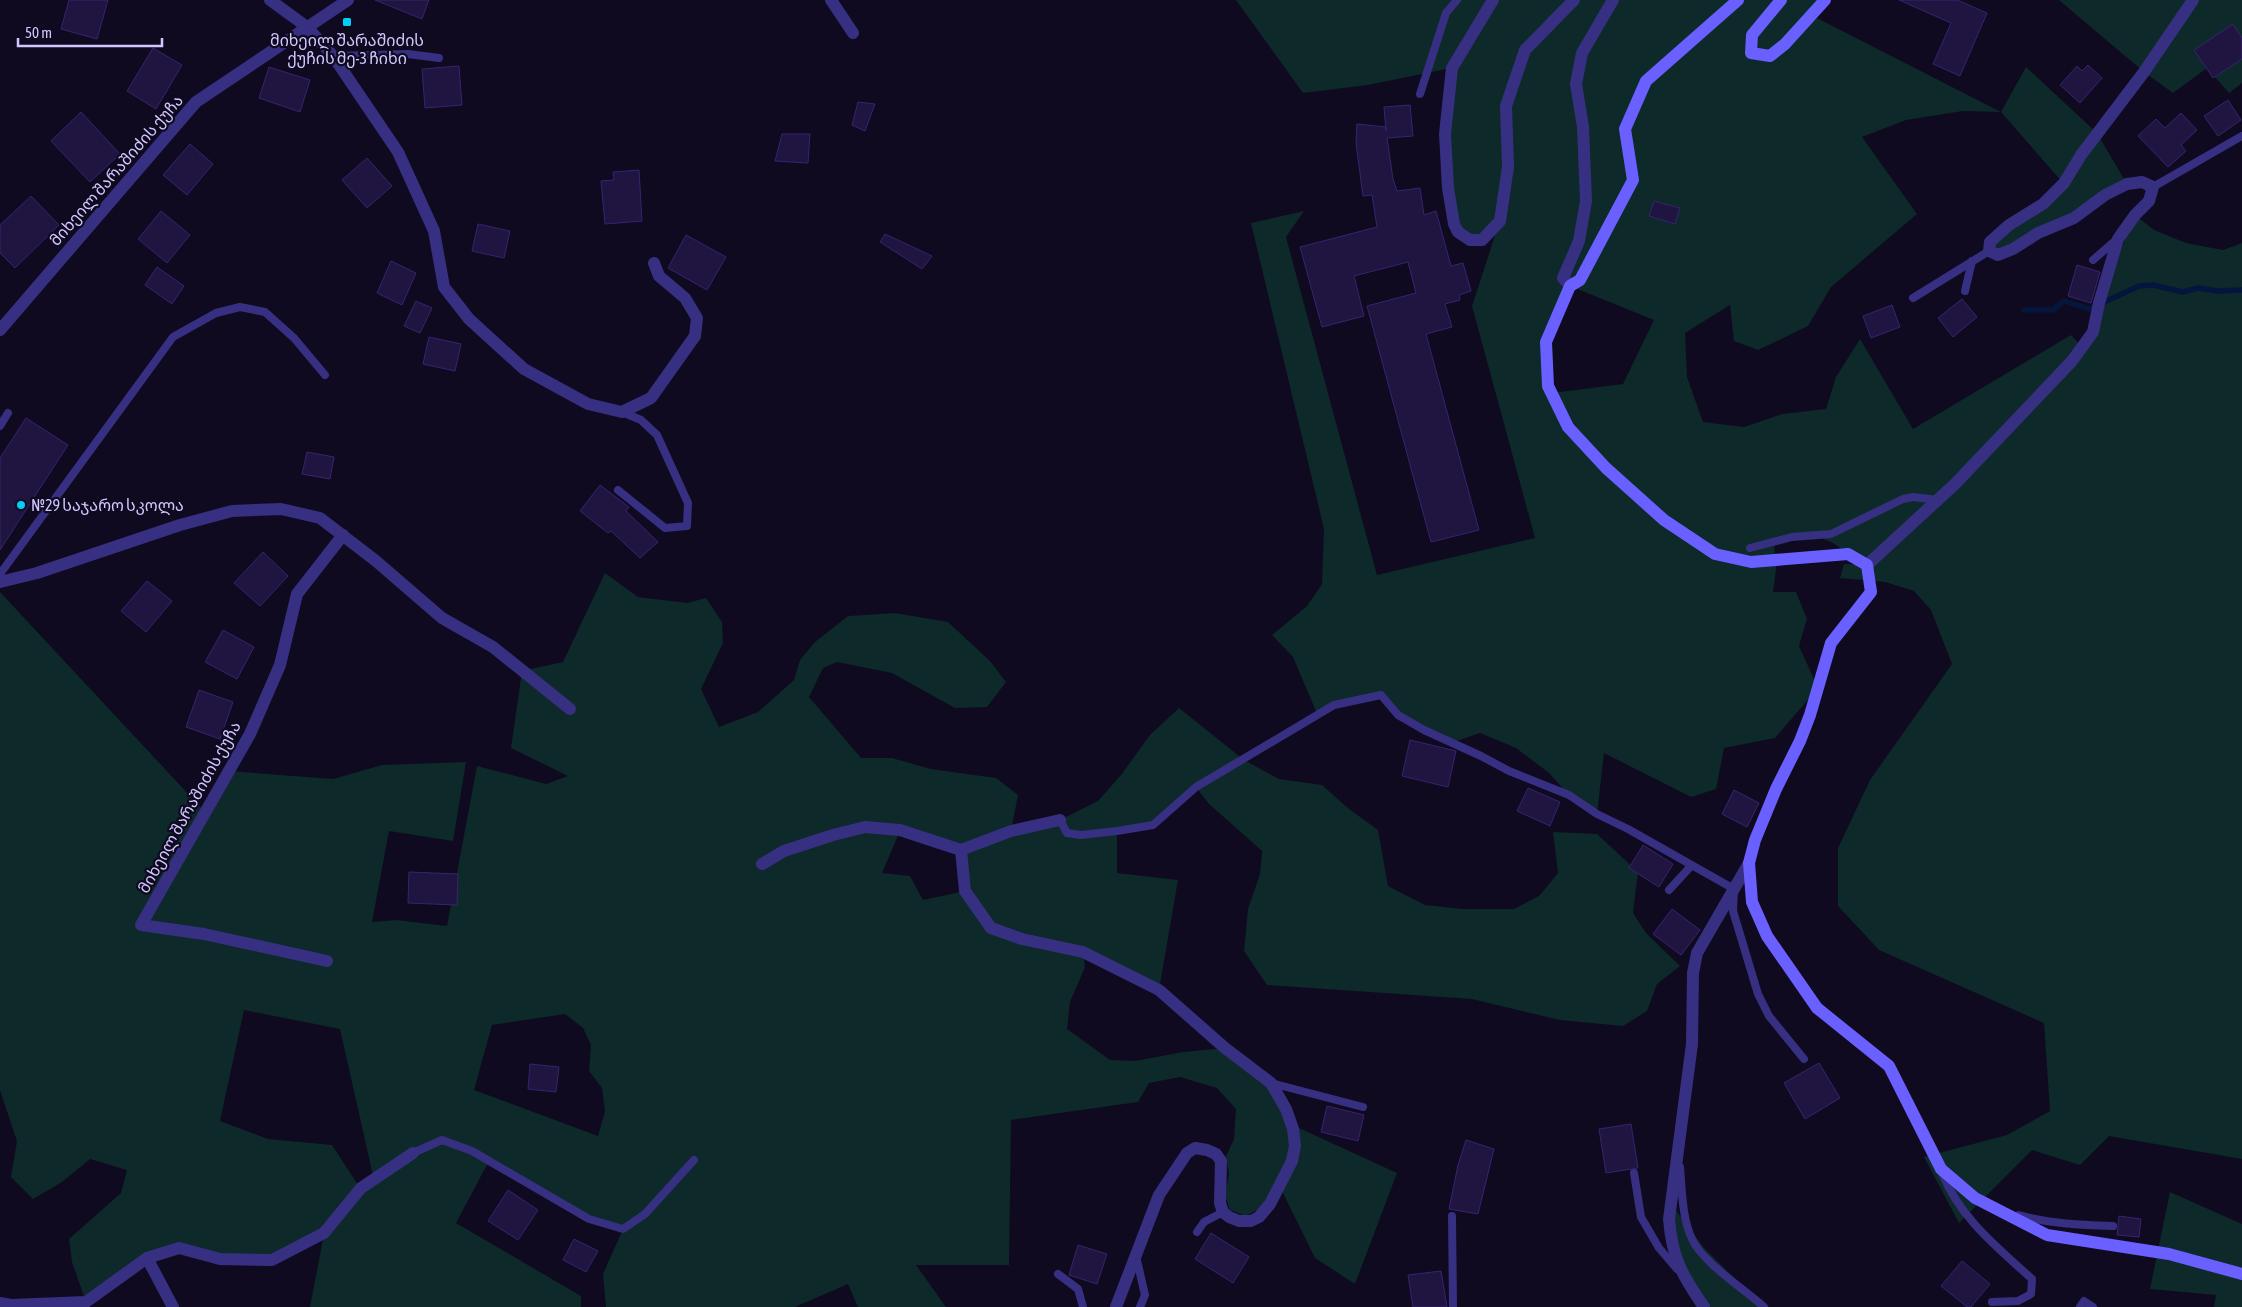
<svg xmlns="http://www.w3.org/2000/svg" width="2242" height="1307" viewBox="0 0 2242 1307" font-family="'Asap Condensed','Noto Sans Georgian',sans-serif">
<style>
.green{fill:#0d2929;fill-rule:evenodd}
.lines{fill:none;stroke-linecap:round;stroke-linejoin:round}
.stream{stroke:#04163d;stroke-width:5.5}
.building{fill:#201441;stroke:#372470}
.lane{stroke:#373082;stroke-width:8}
.street{stroke:#373082;stroke-width:12}
.secondary{stroke:#6a5fff;stroke-width:12}
.poi-dot{fill:#00cff3;stroke:#0f0a1f;stroke-width:2}
.labels{text-anchor:middle;dominant-baseline:central;stroke-width:4.5;stroke-linejoin:round;paint-order:stroke}
.poi-label{font-size:16px;fill:#d1c8ff;stroke:#0f0a1f}
.street-label{font-size:16px;fill:#d1c8ff;stroke:#0f0a1f}
</style>
<rect width="100%" height="100%" fill="#0f0a1f"/>
<!-- green -->
<g class="green">
<path d="M1236,0H1823L1811,15L2001,112L2026,67L2097,133L2127,184L2013,249L1989,251L2063,183L2001,112L1963,111L1906,120L1862,137L1917,214L1831,287L1808,326L1758,350L1734,341L1730,305L1685,333L1687,377L1703,422L1744,427L1782,414L1826,409L1836,377L1860,339L1913,429L2071,335L2082,347L2135,215L2154,230L2186,243L2223,250L2242,243V1159L2109,1136L2080,1165L2032,1150L1959,1223L1924,1157L2007,1135L2050,1111L2044,1023L1879,950L1838,906V848L1870,780L1952,664L1931,610L1914,591L1885,582L1840,578L1844,564L1866,565L1833,543L1819,537L1774,542L1776,570L1773,592H1796L1807,619L1799,646L1818,688L1775,738L1724,748L1716,789L1691,797L1604,753L1597,814L1569,795L1549,773L1516,748L1480,733L1451,743L1398,715L1381,695L1349,701L1318,716L1293,657L1272,635L1307,606L1322,584L1324,529L1251,223L1304,211L1286,237L1377,575L1535,538L1472,306L1499,223L1482,240L1458,232L1448,188L1451,68L1368,85L1303,93ZM1570,286L1654,320L1623,384L1552,393L1547,333Z"/>
<path d="M2059,0H2242V83L2229,93L2207,68L2173,93L2144,72Z"/>
<path d="M605,573L638,597L687,603L706,598L722,622L723,643L701,689L719,727L758,712L794,680L800,660L815,642L848,616L895,613L948,622L990,661L1006,682L987,707L955,708L892,673L837,662L823,668L809,697L861,758H892L931,769L996,778L1018,795L1011,831L1060,820L1098,801L1121,775L1150,735L1179,708L1244,760L1279,779L1322,785L1349,809L1378,830L1388,886L1425,905L1463,909H1514L1539,896L1558,873L1553,832L1597,834L1638,872L1633,913L1646,933L1680,966L1657,984L1647,1011L1623,1026L1560,1020L1472,999L1267,985L1244,951L1248,909L1260,874L1262,851L1209,804L1196,787L1153,825L1117,832V873L1178,880L1159,990L1083,952L1085,967L1070,1002L1067,1029L1110,1060L1135,1061L1183,1052L1225,1048L1260,1068L1299,1128L1397,1173L1355,1284L1315,1258L1278,1183L1264,1206L1246,1216L1230,1210L1225,1195L1229,1174L1226,1156L1234,1139L1236,1109L1217,1088L1180,1077L1149,1083L1138,1102L1011,1120L1009,1265H916L946,1307H858L848,1284L795,1307H606L603,1274L623,1229L589,1219L489,1161L456,1223L581,1296V1307H310L324,1234L272,1260L179,1248L147,1258L86,1302L72,1262L69,1239L121,1193L127,1170L90,1159L62,1182L33,1199L11,1177L17,1141L0,1090V592L205,812L229,771L333,779L382,765L466,762L453,841L389,831L372,922L396,920L447,926L477,766L546,784L568,776L511,748L522,671L563,662ZM900,831L961,850L965,891L923,900L910,876L882,873ZM244,1010L340,1029L374,1180L360,1188L332,1145L268,1139L220,1121ZM565,1014L583,1028L591,1045L589,1071L602,1088L605,1111L598,1136L474,1090L492,1025Z"/>
<path d="M2170,1192L2242,1224V1307H2214L2216,1295L2150,1289Z"/>
<path d="M1672,1205L1704,1248L1737,1281L1768,1307H1704L1681,1273Z"/>
</g>
<g class="lines">
<!-- stream -->
<path class="stream" d="M2024,310H2053L2064,301L2089,309L2139,286L2153,285L2183,292L2198,288L2218,291L2242,290"/>
</g>
<!-- building -->
<g class="building">
<path d="M69,0H108L97,39L61,29Z"/>
<path d="M375,0H429L422,19Z"/>
<path d="M1899,0H1957L1987,13L1960,76L1933,64L1951,23Z"/>
<path d="M2233,24L2242,38V59L2213,78L2194,50Z"/>
<path d="M153,48L182,65L156,109L127,91Z"/>
<path d="M2088,65L2102,78L2080,103L2060,85L2077,66L2082,71Z"/>
<path d="M459,66L462,105L425,108L422,69Z"/>
<path d="M269,67L310,80L300,112L259,98Z"/>
<path d="M2228,100L2241,120L2218,136L2204,116Z"/>
<path d="M858,102L875,104L865,131L852,125Z"/>
<path d="M1410,105L1413,136L1387,138L1393,179L1397,191L1420,188L1424,215L1436,211L1451,266L1463,263L1471,291L1459,295L1460,300L1445,304L1452,327L1426,334L1479,530L1431,542L1367,306L1416,293L1408,262L1354,276L1364,316L1322,327L1300,247L1377,227L1372,195L1363,196L1356,143L1357,124L1386,127V131L1384,107Z"/>
<path d="M81,112L120,154L90,182L51,141Z"/>
<path d="M2181,113L2197,130L2181,145L2186,151L2168,167L2138,136L2156,119L2165,128Z"/>
<path d="M782,134H810L808,163L775,161Z"/>
<path d="M190,144L213,164L187,195L163,175Z"/>
<path d="M367,158L392,186L367,208L342,180Z"/>
<path d="M639,170L642,221L605,224L601,181L614,180L613,172Z"/>
<path d="M31,196L59,225L15,268L0,253V225Z"/>
<path d="M1654,201L1680,208L1675,224L1649,216Z"/>
<path d="M161,211L190,235L167,263L138,239Z"/>
<path d="M478,224L510,231L504,258L472,251Z"/>
<path d="M885,234L932,256L922,269L880,242Z"/>
<path d="M686,235L726,257L707,290L668,268Z"/>
<path d="M391,261L416,273L402,305L377,293Z"/>
<path d="M2077,265L2100,272L2091,303L2068,296Z"/>
<path d="M157,267L184,286L172,304L145,285Z"/>
<path d="M1962,299L1977,317L1953,337L1938,318Z"/>
<path d="M416,301L432,308L420,333L404,326Z"/>
<path d="M1892,305L1900,327L1871,338L1863,316Z"/>
<path d="M429,337L461,344L455,371L423,364Z"/>
<path d="M26,418L68,445L0,550V458Z"/>
<path d="M307,452L334,457L330,479L302,474Z"/>
<path d="M600,485L629,507L626,511L658,542L640,558L611,531L608,533L580,511Z"/>
<path d="M263,552L288,576L260,606L234,583Z"/>
<path d="M147,581L172,601L146,632L121,611Z"/>
<path d="M223,630L254,647L237,679L205,662Z"/>
<path d="M199,690L233,702L220,739L186,727Z"/>
<path d="M1410,740L1456,751L1448,787L1402,776Z"/>
<path d="M1528,788L1560,802L1550,826L1517,811Z"/>
<path d="M1734,790L1759,803L1747,827L1722,814Z"/>
<path d="M1643,845L1673,864L1659,887L1629,868Z"/>
<path d="M409,872L458,874L457,905L408,903Z"/>
<path d="M1672,909L1700,930L1681,955L1653,934Z"/>
<path d="M1819,1063L1840,1098L1805,1119L1784,1083Z"/>
<path d="M530,1064L559,1067L556,1092L528,1089Z"/>
<path d="M1327,1106L1364,1115L1358,1141L1321,1132Z"/>
<path d="M1631,1124L1638,1168L1606,1173L1599,1129Z"/>
<path d="M1466,1140L1494,1149L1478,1214L1449,1209L1458,1165Z"/>
<path d="M508,1190L538,1210L518,1240L488,1221Z"/>
<path d="M2119,1216L2141,1219L2139,1237L2117,1235Z"/>
<path d="M1211,1233L1249,1257L1233,1283L1195,1259Z"/>
<path d="M574,1239L598,1251L586,1272L563,1260Z"/>
<path d="M1078,1245L1107,1254L1097,1284L1069,1275Z"/>
<path d="M1962,1261L1990,1284L1971,1307H1967L1941,1286Z"/>
<path d="M1441,1271L1447,1307H1413L1408,1275Z"/>
</g>
<g class="lines">
<!-- lane -->
<g class="lane">
<path d="M333,56L408,54L439,58"/>
<path d="M1420,94L1446,13L1457,0"/>
<path d="M2153,187L2242,136"/>
<path d="M2093,260L2116,240"/>
<path d="M1965,291L1972,261"/>
<path d="M1913,298L1989,251"/>
<path d="M0,426L8,413"/>
<path d="M618,490L665,528L687,526L688,503L657,435L641,420L622,412"/>
<path d="M1750,548L1792,537L1831,534L1903,499L1913,497L1938,500"/>
<path d="M0,574L173,337L216,313L240,307L265,312L294,338L325,375"/>
<path d="M1060,820L1067,833L1081,835L1117,831L1153,825L1196,787L1334,705L1381,695L1398,715L1424,730L1481,756L1509,771L1569,795L1597,814L1628,829L1734,889L1733,911L1758,994L1769,1016L1804,1059"/>
<path d="M1669,890L1691,866"/>
<path d="M1271,1083L1363,1107"/>
<path d="M413,1153L442,1140L472,1151L589,1219L623,1229L645,1214L694,1160"/>
<path d="M1680,1167C1682,1190 1682,1218 1692,1239C1702,1262 1744,1289 1764,1307"/>
<path d="M1634,1173L1641,1217L1659,1248L1677,1269"/>
<path d="M1942,1173C1960,1218 1997,1247 2032,1279L2031,1294L2018,1301L1992,1302"/>
<path d="M2019,1215C2050,1224 2081,1225 2113,1226"/>
<path d="M1452,1216L1453,1307"/>
<path d="M1197,1232L1204,1222L1223,1212"/>
<path d="M1136,1256L1145,1295L1140,1307"/>
<path d="M1058,1274L1078,1289L1083,1307"/>
<path d="M2080,1307L2084,1301L2093,1307"/>
</g>
<!-- street -->
<g class="street">
<path d="M270,0L307,27L333,56L398,152L434,231L444,287L469,319L524,369L588,404L622,412L651,398L695,336L697,318L685,298L659,276L654,263"/>
<path d="M831,0L853,33"/>
<path d="M1493,0L1452,68L1445,134L1448,188L1454,224L1458,232L1470,240H1482L1500,221L1508,167L1506,106L1525,50L1574,0"/>
<path d="M1570,286L1563,278L1579,241L1586,201L1583,127L1576,84L1582,53L1613,0"/>
<path d="M0,330L196,102L348,0"/>
<path d="M1867,565L1955,484L2072,361L2093,332L2099,303L2118,239L2135,215L2149,201L2153,187L2142,182L2127,184L2105,195L2074,218L2038,233L2013,249L1998,255L1989,251L1990,242L2009,225L2043,204L2064,183L2081,155L2144,72L2193,0"/>
<path d="M0,582L37,573L180,525L232,511L281,509L320,518L376,561L442,618L493,647L570,709"/>
<path d="M961,850L965,891L991,928L1022,939L1083,952L1159,990L1225,1048L1271,1083L1286,1109L1293,1129L1295,1146L1292,1161L1270,1204L1259,1217L1251,1221H1239L1229,1217L1223,1212L1220,1203L1221,1161L1216,1154L1207,1150L1195,1148L1187,1153L1159,1195L1116,1307"/>
<path d="M762,864L784,851L833,835L865,827L900,830L961,850L1011,831L1060,820"/>
<path d="M327,961L204,934L141,925L250,734L280,665L297,594L343,535"/>
<path d="M147,1258L173,1307"/>
<path d="M0,1303L11,1305L86,1302L147,1258L179,1248L220,1259L272,1260L324,1233L361,1188L413,1153"/>
<path d="M1704,1307C1682,1275 1672,1258 1669,1219L1692,1044L1693,973L1697,953L1749,863"/>
</g>
<!-- secondary -->
<g class="secondary">
<path d="M1738,0L1646,81L1625,129L1633,180L1580,280L1570,286L1546,342L1548,386L1568,427L1606,468L1664,520L1715,554L1751,562L1848,554L1867,565L1871,592L1831,643L1810,715L1800,741L1776,789L1755,840L1749,863L1752,902L1767,936L1817,1008L1889,1066L1941,1169L1975,1198L2047,1235L2169,1254L2242,1274"/>
<path d="M1781,0L1752,35L1751,53L1770,56L1785,44L1825,0"/>
</g>
</g>
<!-- markers -->
<g class="poi-dot">
<rect x="342" y="17" width="10" height="10" rx="2.5"/>
<circle cx="21" cy="505" r="5"/>
</g>
<g class="labels">
<!-- poi labels -->
<g class="poi-label">
<text x="347" y="40">მიხეილ შარაშიძის<tspan x="347" dy="18">ქუჩის მე-3 ჩიხი</tspan></text>
<text x="31" y="505" text-anchor="start">№29 საჯარო სკოლა</text>
</g>
<!-- street labels -->
<g class="street-label">
<text transform="translate(116 170) rotate(-49)">მიხეილ შარაშიძის ქუჩა</text>
<text transform="translate(189 807) rotate(-61)">მიხეილ შარაშიძის ქუჩა</text>
</g>
</g>
<!-- scale -->
<path d="M18 38v8h144v-8" fill="none" stroke="#d1c8ff" stroke-width="2.5"/>
<text x="25" y="38" font-size="15" fill="#d1c8ff" stroke="#0f0a1f" stroke-width="4" paint-order="stroke">50 m</text>
</svg>
